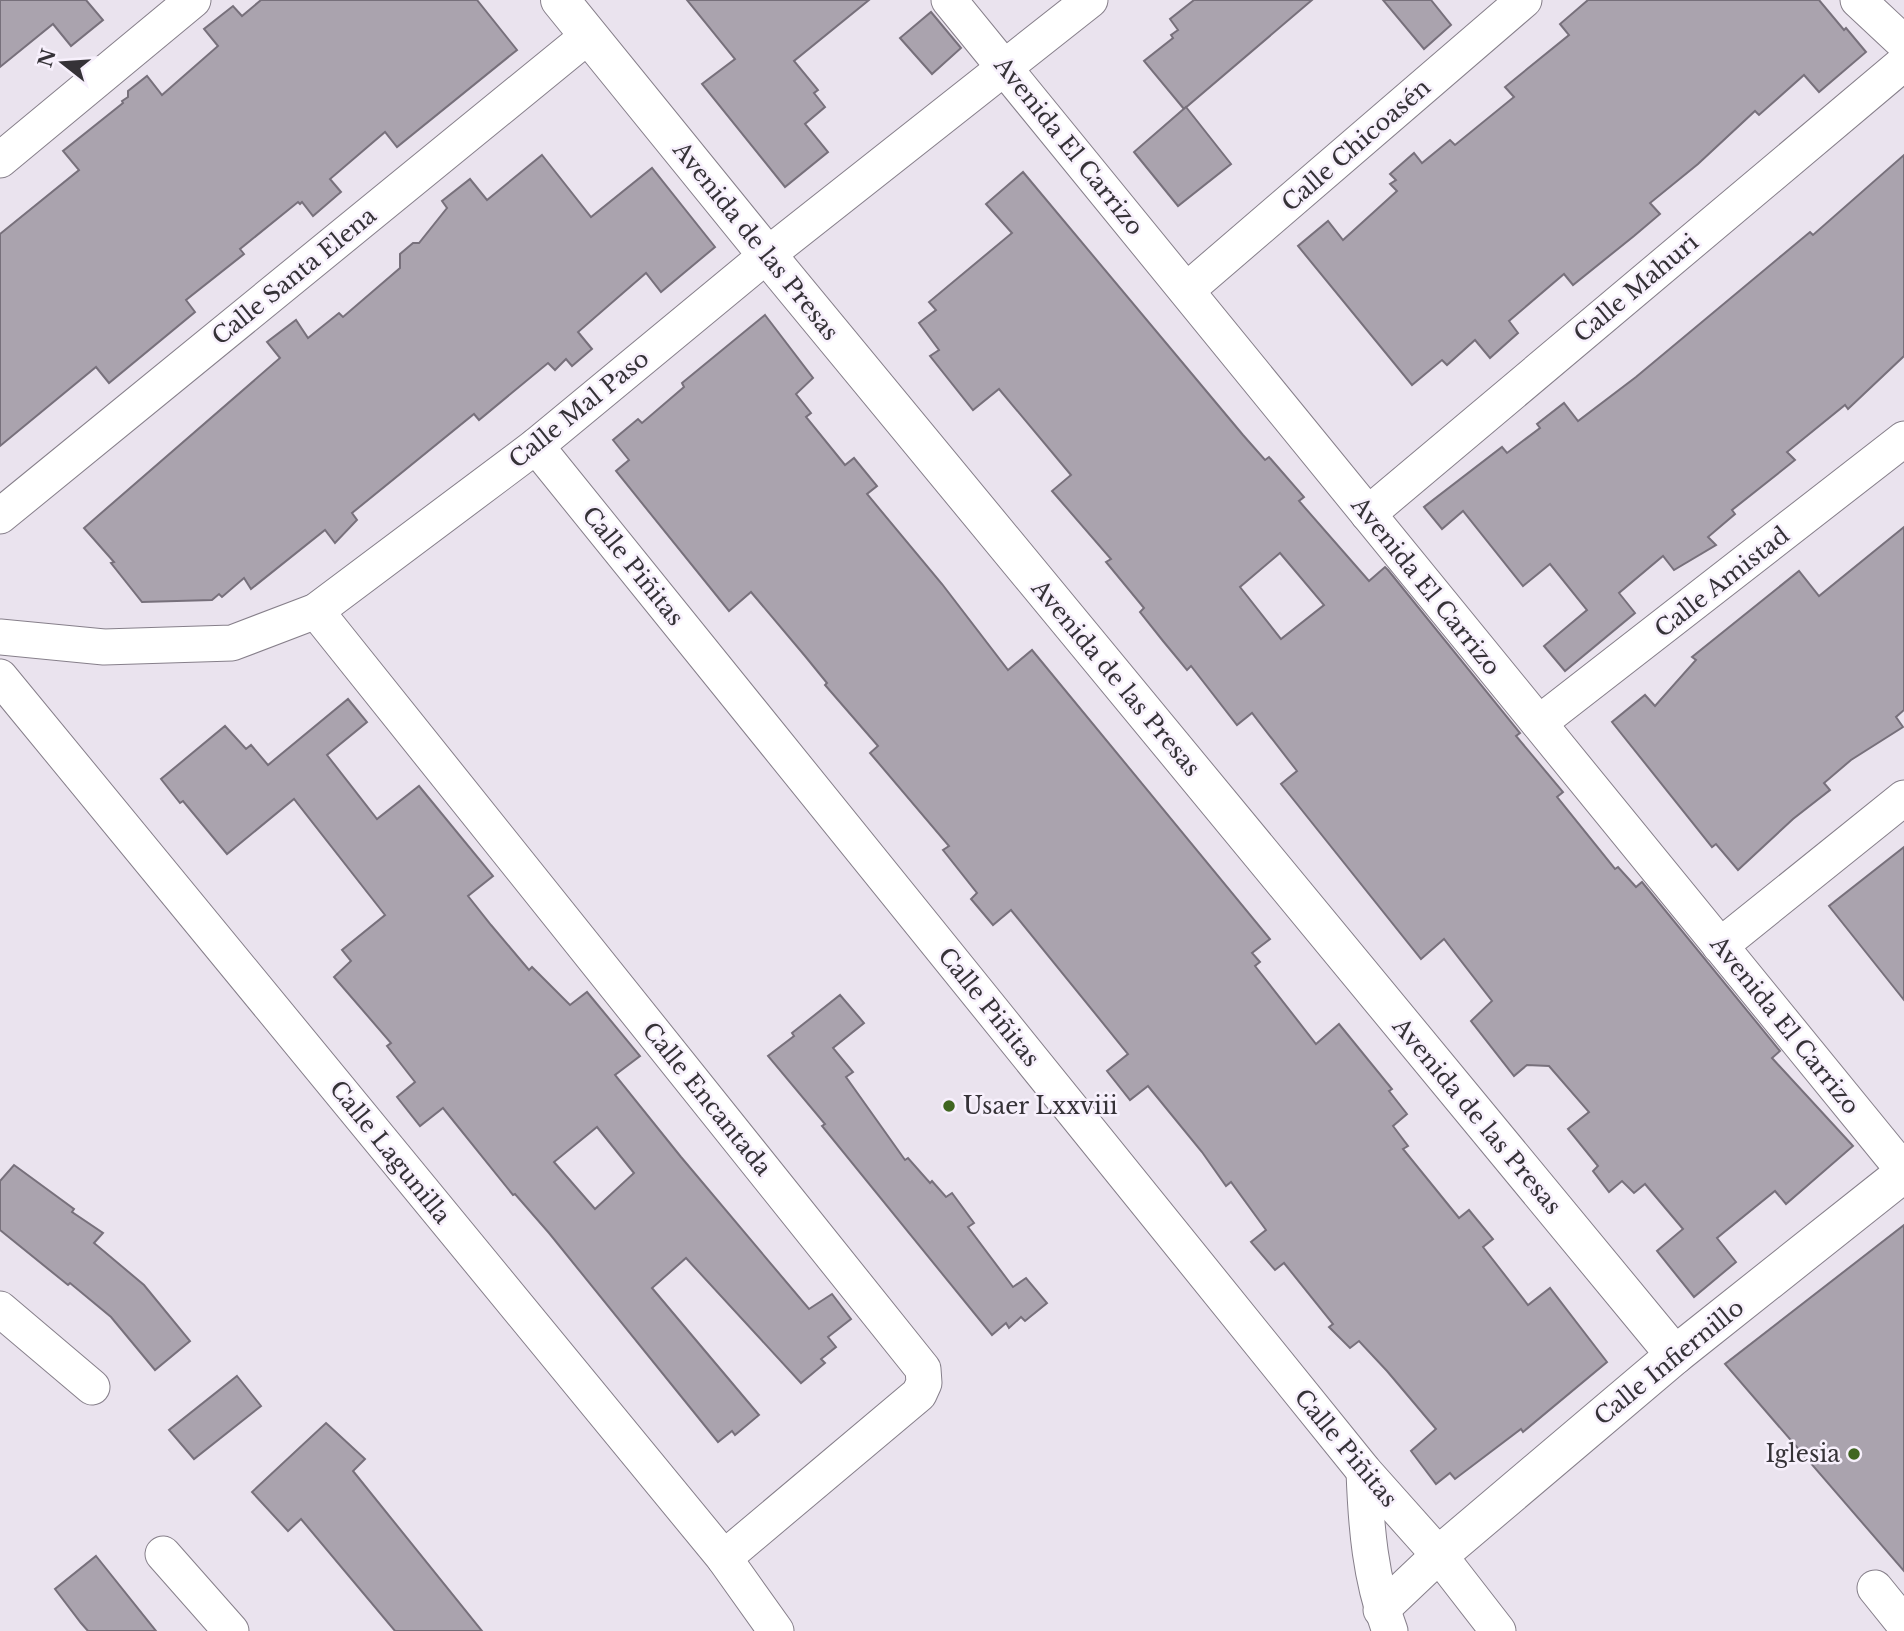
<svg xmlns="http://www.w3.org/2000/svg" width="1904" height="1631" viewBox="0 0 1904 1631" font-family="'Libre Baskerville',serif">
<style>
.building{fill:#aaa3ae;stroke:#77707b;stroke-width:2;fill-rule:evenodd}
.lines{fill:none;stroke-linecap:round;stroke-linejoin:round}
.minor-casing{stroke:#867f8a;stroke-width:37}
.tertiary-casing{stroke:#867f8a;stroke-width:40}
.minor{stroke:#fff;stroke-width:35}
.tertiary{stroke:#fff;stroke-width:38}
.poi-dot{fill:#406620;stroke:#f7f0fc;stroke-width:2.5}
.labels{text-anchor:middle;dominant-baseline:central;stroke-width:5;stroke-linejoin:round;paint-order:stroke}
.street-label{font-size:23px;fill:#353237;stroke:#f7f0fc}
.poi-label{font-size:23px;fill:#353237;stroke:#f7f0fc;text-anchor:start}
</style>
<rect width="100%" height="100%" fill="#eae3ee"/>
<!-- building -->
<g class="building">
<path d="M0,0H86L103,20L71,46L53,24L0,67Z"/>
<path d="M261,0H477L517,50L397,147L385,132L330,179L341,192L313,216L302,202L300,204L298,202L240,249L244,254L186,300L195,312L109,383L96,367L0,446V234L79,170L63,151L123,103L122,101L128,97V91L147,76L162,95L218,46L204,29L233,6L242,16Z"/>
<path d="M687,0H869L794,61L818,90L814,93L825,107L805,124L828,152L785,187L702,84L735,59Z"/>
<path d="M1194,0H1312L1184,109L1144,61L1173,38L1171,35L1178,30L1170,19Z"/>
<path d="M1383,0H1431L1451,25L1424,49Z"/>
<path d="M1588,0H1819L1844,30L1846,28L1866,52L1819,92L1804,75L1759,115L1755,111L1698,164L1650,203L1660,214L1634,236L1573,285L1564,274L1509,321L1518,333L1490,358L1475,340L1447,365L1442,360L1412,385L1298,246L1328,221L1343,240L1397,191L1390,184L1396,180L1390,174L1414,153L1422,163L1450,140L1455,145L1514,97L1505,87L1569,35L1560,24Z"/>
<path d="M931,12L961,48L932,74L900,38Z"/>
<path d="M1186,107L1231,164L1178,206L1134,152Z"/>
<path d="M542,155L591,217L652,168L715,247L661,292L646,273L578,332L592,349L572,366L566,359L555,370L548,363L479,420L474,414L352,513L357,520L335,543L325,530L251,589L244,578L222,597L219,594L212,600L142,602L111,563L114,562L84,528L280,358L267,342L296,320L308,338L339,313L343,317L400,268V254L413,243H419L447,208L442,201L470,179L487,200Z"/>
<path d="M1904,155V356L1848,409L1845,405L1787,452L1795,460L1732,510L1735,514L1708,537L1716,545L1674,570L1663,556L1619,593L1635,613L1565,671L1544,646L1587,610L1550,564L1523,586L1463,511L1442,529L1424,507L1502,447L1507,453L1540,428L1537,424L1564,403L1578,421L1636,377L1810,232L1813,235Z"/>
<path d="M1023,172L1243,435L1265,460L1269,457L1304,497L1299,501L1369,581L1385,567L1388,570L1520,733L1516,736L1563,792L1557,797L1615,869L1618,867L1636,887L1642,882L1780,1051L1772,1058L1853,1146L1786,1204L1775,1191L1717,1238L1736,1262L1694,1297L1657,1251L1683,1229L1645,1184L1634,1193L1622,1181L1609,1192L1593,1171L1598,1166L1568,1129L1589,1112L1549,1066L1527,1065L1514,1076L1471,1021L1492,1001L1444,939L1421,959L1281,784L1297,771L1252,713L1237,725L1191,666L1187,670L1163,641L1140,612L1144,608L1106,562L1111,559L1052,491L1071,475L999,389L973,410L930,356L939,350L919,323L936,310L929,302L1012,233L986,204ZM1280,553L1324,605L1281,639L1240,587Z"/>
<path d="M765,315L813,378L796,394L811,413L806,417L845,465L854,458L877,486L867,494L942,584L1008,670L1032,650L1270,939L1252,953L1260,962L1255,966L1316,1044L1339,1024L1392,1089L1389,1091L1407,1114L1393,1126L1408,1146L1403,1149L1459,1218L1469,1210L1493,1239L1483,1247L1528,1305L1550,1288L1607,1362L1523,1432L1521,1429L1455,1479L1450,1473L1436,1484L1411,1451L1436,1429L1387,1371L1359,1341L1350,1348L1329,1327L1333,1324L1284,1263L1275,1270L1251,1242L1266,1230L1231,1182L1226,1186L1202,1152L1148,1086L1130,1100L1107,1071L1128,1054L1011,910L993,925L971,899L977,893L943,850L949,846L870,753L878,746L825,685L827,683L805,656L751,592L729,611L616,471L629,460L613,440L638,419L642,423L684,387L682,383Z"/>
<path d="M1904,527V710L1896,717L1903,727L1851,760L1824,783L1830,790L1793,819L1738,870L1716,844L1712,847L1612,722L1645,695L1655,706L1696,660L1692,657L1799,571L1819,596Z"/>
<path d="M348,699L367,722L327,755L377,819L419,786L493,876L468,896L491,925L529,970L532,967L570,1005L587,992L640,1056L615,1075L681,1157L809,1309L832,1294L851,1319L828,1337L836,1347L821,1359L825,1363L801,1383L686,1258L652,1288L759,1415L735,1435L732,1431L718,1442L549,1233L515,1194L513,1195L443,1108L420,1126L397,1097L415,1082L387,1046L391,1043L334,977L351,961L342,950L385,915L294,799L227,854L183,801L180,803L161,779L225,726L246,749L251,745L268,765ZM597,1127L634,1173L595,1209L554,1162Z"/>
<path d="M1904,847V1000L1829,906Z"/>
<path d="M840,995L864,1023L833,1048L853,1072L846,1077L905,1160L908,1158L930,1183L932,1181L946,1197L952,1193L974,1223L968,1227L1013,1287L1026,1278L1047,1303L1025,1321L1021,1317L1009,1328L1006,1323L992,1335L822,1126L825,1124L768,1056L794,1036L792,1033Z"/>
<path d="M14,1165L74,1209L72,1212L103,1233L94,1243L144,1285L190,1341L155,1370L111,1317L70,1283L68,1285L0,1230V1181Z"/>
<path d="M1904,1225V1571L1725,1364Z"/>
<path d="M237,1376L261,1406L194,1459L169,1430Z"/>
<path d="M326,1423L365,1459L353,1471L482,1631H395L301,1519L288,1531L252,1492Z"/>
<path d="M96,1556L156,1631H88L81,1623L55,1589Z"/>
</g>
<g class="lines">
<defs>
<g id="minor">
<path d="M949,0L1904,1171"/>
<path d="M1858,0L1904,43"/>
<path d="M0,160L193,0"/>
<path d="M1187,290L1524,0"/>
<path d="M536,446L1364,1471L1439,1555L1498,1631"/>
<path d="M1368,514L1904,63"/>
<path d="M0,516L588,36"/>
<path d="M316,611L923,1369L924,1383L919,1394L724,1558"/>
<path d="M0,637L104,647L232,643L316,611L536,446L767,255L1090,0"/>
<path d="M0,677L724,1558L776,1631"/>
<path d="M1539,723L1904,439"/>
<path d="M1720,946L1904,798"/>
<path d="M0,1309L92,1387"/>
<path d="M1364,1471C1366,1526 1370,1579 1390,1631"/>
<path d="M163,1554L231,1631"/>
<path d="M1875,1588L1904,1624"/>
<path d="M1381,1610L1439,1555"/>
</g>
<g id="tertiary">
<path d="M560,0L767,255L1675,1355"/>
<path d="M1439,1555L1675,1355L1904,1173"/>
</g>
</defs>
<!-- minor casing -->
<use href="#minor" class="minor-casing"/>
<!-- tertiary casing -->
<use href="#tertiary" class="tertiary-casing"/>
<!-- minor -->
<use href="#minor" class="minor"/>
<!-- tertiary -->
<use href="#tertiary" class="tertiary"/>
</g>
<!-- markers -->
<g class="poi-dot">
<circle cx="949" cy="1106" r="7"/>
<circle cx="1854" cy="1454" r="7"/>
</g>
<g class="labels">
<!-- street labels -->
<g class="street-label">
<text transform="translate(1356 145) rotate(-41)">Calle Chicoasén</text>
<text transform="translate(1069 146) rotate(51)">Avenida El Carrizo</text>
<text transform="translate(756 241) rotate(51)">Avenida de las Presas</text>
<text transform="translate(294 276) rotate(-39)">Calle Santa Elena</text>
<text transform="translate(1636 288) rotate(-40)">Calle Mahuri</text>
<text transform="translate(579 409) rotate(-39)">Calle Mal Paso</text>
<text transform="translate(633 566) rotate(51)">Calle Piñitas</text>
<text transform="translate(1722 582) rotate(-38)">Calle Amistad</text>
<text transform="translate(1426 586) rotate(51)">Avenida El Carrizo</text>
<text transform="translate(1116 678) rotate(50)">Avenida de las Presas</text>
<text transform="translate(989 1007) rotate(51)">Calle Piñitas</text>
<text transform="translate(1785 1025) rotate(51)">Avenida El Carrizo</text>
<text transform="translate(707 1099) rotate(51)">Calle Encantada</text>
<text transform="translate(1477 1116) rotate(50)">Avenida de las Presas</text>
<text transform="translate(390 1152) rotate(51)">Calle Lagunilla</text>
<text transform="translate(1669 1362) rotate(-39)">Calle Infiernillo</text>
<text transform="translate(1346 1448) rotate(50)">Calle Piñitas</text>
</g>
<!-- poi labels -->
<g class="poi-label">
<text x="963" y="1106">Usaer Lxxviii</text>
<text x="1840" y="1454" text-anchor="end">Iglesia</text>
</g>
</g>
<!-- north arrow -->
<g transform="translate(63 63) rotate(287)" stroke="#f7f0fc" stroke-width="5" paint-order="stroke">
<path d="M0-5L12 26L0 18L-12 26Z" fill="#353237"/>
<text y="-10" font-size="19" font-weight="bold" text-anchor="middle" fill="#353237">N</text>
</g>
</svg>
